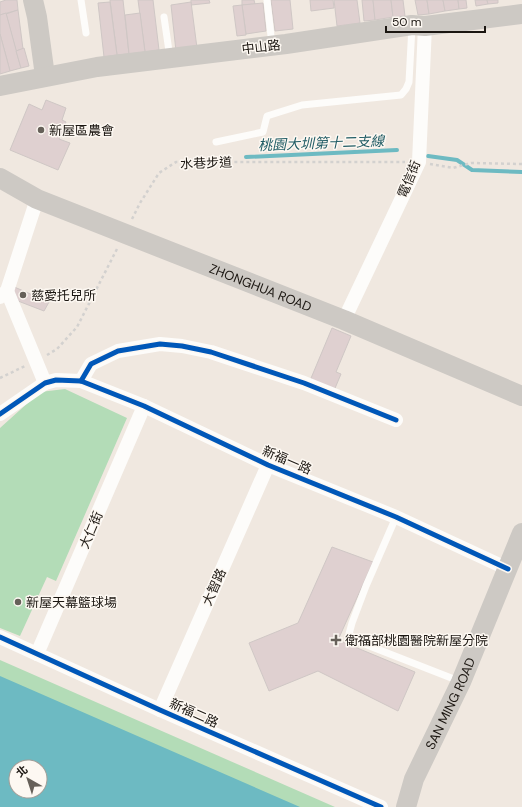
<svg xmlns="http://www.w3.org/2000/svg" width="522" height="807" viewBox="0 0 522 807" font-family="'DM Sans','Noto Sans TC',sans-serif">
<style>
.green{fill:#b3dcb7;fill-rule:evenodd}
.water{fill:#6dbac2;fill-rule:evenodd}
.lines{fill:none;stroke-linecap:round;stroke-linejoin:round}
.stream{stroke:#6dbac2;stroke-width:4}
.building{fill:#dfd0d0;stroke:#cfc7c5}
.path{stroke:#d3d1cf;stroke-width:2.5;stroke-dasharray:3 3;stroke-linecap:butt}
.lane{stroke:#fdfcfa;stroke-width:7}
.street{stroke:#fdfcfa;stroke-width:14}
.secondary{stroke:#cdc9c4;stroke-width:20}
.cycleway-casing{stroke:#fdf8f2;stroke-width:8}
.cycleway{stroke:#0057b8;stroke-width:5}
.poi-dot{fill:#666059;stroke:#fdf8f2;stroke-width:1.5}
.labels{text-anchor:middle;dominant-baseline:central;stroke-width:3;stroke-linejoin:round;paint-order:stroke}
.street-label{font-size:13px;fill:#1b1611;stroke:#fdf8f2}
.poi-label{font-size:13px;fill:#1b1611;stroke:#fdf8f2;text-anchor:start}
.water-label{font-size:14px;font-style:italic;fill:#1f5b64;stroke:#fdf8f2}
</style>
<rect width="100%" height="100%" fill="#f0e8e0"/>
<!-- green -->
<g class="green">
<path d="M65,389L127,418L56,581L47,577L20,636L0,628V428L40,392Z"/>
<path d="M0,660L335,807H0ZM16,767H40V791H16Z"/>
</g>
<!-- water -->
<path class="water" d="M0,676L300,807H0ZM16,767H40V791H16Z"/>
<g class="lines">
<!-- stream -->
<g class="stream">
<path d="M428,156L457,160L472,170L522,172"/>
<path d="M246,157L397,150"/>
</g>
</g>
<!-- building -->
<g class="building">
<path d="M6,0H17L18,10L0,15V2Z"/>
<path d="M110,0H123L129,54L117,55Z"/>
<path d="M138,0H153L159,50L145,52Z"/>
<path d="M191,0H209L210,3L191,5Z"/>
<path d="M242,0H254L255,4L242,5Z"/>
<path d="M271,0H290L293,29L275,31Z"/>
<path d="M310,0H333L334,8L311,11Z"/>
<path d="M334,0H357L360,23L337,26Z"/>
<path d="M362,0H373L375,20L364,21Z"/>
<path d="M373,0H391L393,17L375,20Z"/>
<path d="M391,0H403L405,16L393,17Z"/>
<path d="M415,0H427L429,14L418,15Z"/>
<path d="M427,0H443L445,11L429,14Z"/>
<path d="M443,0H458L459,9L445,11Z"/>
<path d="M458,0H466L467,8L459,9Z"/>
<path d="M475,0H487L488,4L476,6Z"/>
<path d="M487,0H498V3L488,4Z"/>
<path d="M110,2L117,55L104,57L98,3Z"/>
<path d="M191,2L197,48L176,51L171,5Z"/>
<path d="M263,3L266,31L246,34L242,5Z"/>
<path d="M242,5L246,35L237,36L233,6Z"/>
<path d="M18,10L23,49L16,51L6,14Z"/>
<path d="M6,13L21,68L10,71L0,34V15Z"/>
<path d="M140,13L145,52L129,54L125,15Z"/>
<path d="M0,34L10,71L0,74Z"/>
<path d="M24,48L29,66L21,68L16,51Z"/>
<path d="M46,100L66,108L62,120L66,122L59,139L70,143L58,170L10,150L29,104L42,110Z"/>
<path d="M12,286L49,302L44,311L18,301Z"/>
<path d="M332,328L351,336L336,372L341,374L333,393L309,383Z"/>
<path d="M332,547L373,562L338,640L415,672L398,711L318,671L269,691L249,643L298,623Z"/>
</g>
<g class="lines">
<!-- path -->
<g class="path">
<path d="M430,164L453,168L471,163L522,164"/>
<path d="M132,219L140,203L159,173L176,162H405"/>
<path d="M47,355L57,349L77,327L118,247"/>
<path d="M0,378L25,366"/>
</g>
<!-- lane -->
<g class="lane">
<path d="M81,0L86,33"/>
<path d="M267,0L272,45"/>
<path d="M164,17L170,58"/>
<path d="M216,142L263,132L267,116L302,105L401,95L406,89L409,82L412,26"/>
<path d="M396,517L366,586L352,623L349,634L356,640L372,647L459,681"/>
</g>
<!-- street -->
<g class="street">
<path d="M7,291L45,383"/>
<path d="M0,297L7,291L37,199"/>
<path d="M344,320L419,162L425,26"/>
<path d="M81,381L91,364L118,351L160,344L182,346L211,352L304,383L396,420"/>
<path d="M0,414L45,383L56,380L81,381L144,406L268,465L396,517L508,569"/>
<path d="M0,637L160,710L381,807"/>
<path d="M37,654L144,406"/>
<path d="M160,710L268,465"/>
</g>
<!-- secondary -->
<g class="secondary">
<path d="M33,0L37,17L45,76"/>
<path d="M0,86L97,67L286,44L412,25L425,26L522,14"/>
<path id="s1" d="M0,178L37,199L344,320L522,396"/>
<path id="s2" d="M406,807L414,779L461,682L522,533"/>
</g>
<defs>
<g id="cycleway">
<path d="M81,381L91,364L118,351L160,344L182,346L211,352L304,383L396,420"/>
<path d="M0,414L45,383L56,380L81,381L144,406L268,465L396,517L508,569"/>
<path d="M0,637L160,710L381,807"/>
</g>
</defs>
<!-- cycleway casing -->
<use href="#cycleway" class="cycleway-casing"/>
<!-- cycleway -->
<use href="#cycleway" class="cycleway"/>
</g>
<!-- markers -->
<g class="poi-dot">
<circle cx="41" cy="130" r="4"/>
<circle cx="23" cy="295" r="4"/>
<circle cx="18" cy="602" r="4"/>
<path d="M334 634h4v4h4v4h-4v4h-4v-4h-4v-4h4z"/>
</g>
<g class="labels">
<!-- street labels -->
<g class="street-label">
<text transform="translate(261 47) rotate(-7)">中山路</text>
<text transform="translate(206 163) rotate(-2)">水巷步道</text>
<text transform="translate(409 179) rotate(-68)">電信街</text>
<text stroke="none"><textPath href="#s1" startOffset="283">ZHONGHUA ROAD</textPath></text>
<text transform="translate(287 460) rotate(23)">新福一路</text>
<text transform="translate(91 530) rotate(-67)">大仁街</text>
<text transform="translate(214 587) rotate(-66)">大智路</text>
<text stroke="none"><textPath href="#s2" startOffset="113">SAN MING ROAD</textPath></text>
<text transform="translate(194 713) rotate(24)">新福二路</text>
</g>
<!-- poi labels -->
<g class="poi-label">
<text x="49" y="130">新屋區農會</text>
<text x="31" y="295">慈愛托兒所</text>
<text x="26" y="602">新屋天幕籃球場</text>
<text x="345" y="640">衛福部桃園醫院新屋分院</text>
</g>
<!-- water labels -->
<g class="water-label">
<text transform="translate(321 143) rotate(-2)">桃園大圳第十二支線</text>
</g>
</g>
<!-- north arrow -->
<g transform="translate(28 779) rotate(321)"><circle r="19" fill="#fdf8f2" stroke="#a39e98"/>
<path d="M0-3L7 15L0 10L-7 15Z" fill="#666059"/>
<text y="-6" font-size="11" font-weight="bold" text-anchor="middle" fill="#1b1611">北</text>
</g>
<!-- scale -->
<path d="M386 26v6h99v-6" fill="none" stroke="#1b1611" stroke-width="2"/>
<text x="392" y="26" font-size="12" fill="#1b1611" stroke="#fdf8f2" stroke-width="3" paint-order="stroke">50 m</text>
</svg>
